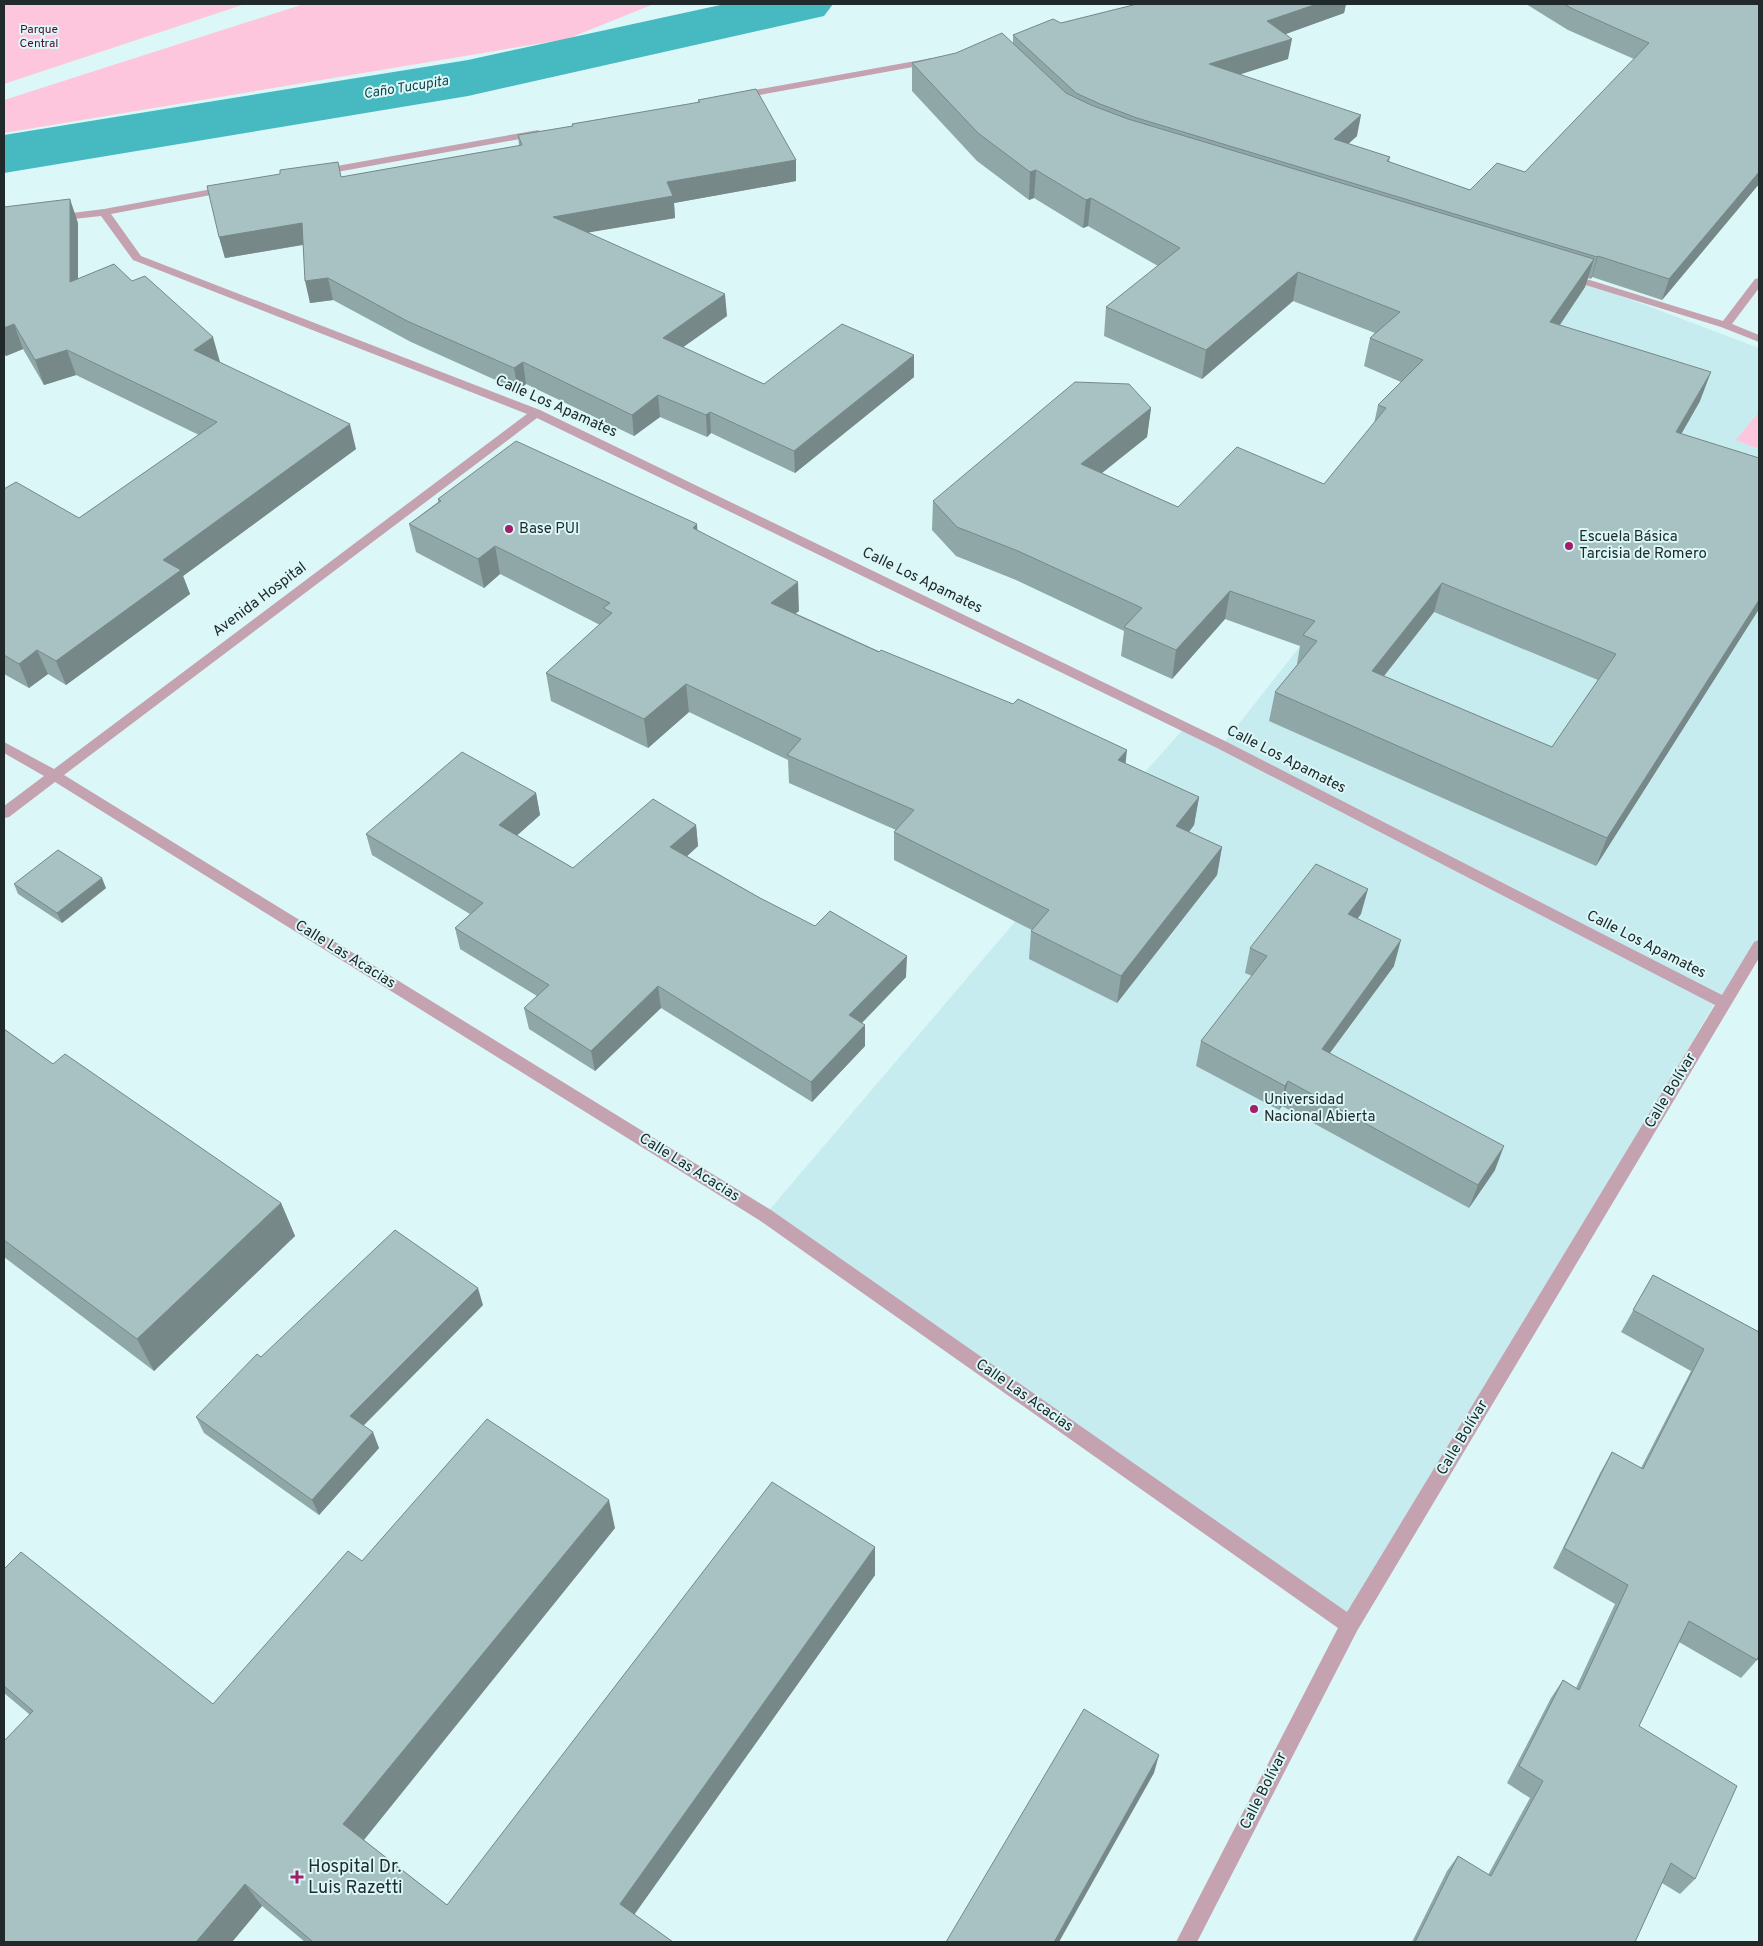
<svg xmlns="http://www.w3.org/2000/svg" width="1763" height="1946" viewBox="0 0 1763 1946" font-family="Overpass,sans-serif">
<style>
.built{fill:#c7ecef}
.green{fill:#fec6dd}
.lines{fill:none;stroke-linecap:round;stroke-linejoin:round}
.river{fill:#47b9c1;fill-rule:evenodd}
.minor{fill:#c5a2b0;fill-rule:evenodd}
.wall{fill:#90a7a8;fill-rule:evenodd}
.shaded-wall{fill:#768888}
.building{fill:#a8c2c3;stroke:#768888;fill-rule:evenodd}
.poi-dot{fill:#a21d6a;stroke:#dbf7f8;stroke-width:2}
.labels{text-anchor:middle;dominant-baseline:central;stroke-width:4;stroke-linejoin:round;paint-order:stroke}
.far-park-label{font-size:12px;fill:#500d33;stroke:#dbf7f8}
.far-water-label{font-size:14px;font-style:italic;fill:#114448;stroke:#dbf7f8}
.street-label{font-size:15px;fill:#202a2a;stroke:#dbf7f8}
.poi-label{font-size:15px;fill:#202a2a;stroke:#dbf7f8;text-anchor:start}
.near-poi-label{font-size:18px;fill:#202a2a;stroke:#dbf7f8;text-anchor:start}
</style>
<rect width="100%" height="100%" fill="#dbf7f8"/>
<!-- built -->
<g class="built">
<path d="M1587,283L1759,348V946L1724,1003L1222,745Z"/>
<path d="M1185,727L1715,1003L1350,1625L765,1215L1077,849Z"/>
</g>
<!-- green -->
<g class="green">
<path d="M4,4H245L4,84Z"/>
<path d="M304,4H654L567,39L4,133V100Z"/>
<path d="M1759,412V449L1736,440Z"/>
</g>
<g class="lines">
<!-- river -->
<path class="river" d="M725,4H833L824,16L468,96L4,173V135L468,60Z"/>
<!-- minor -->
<g class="minor">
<path d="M932,58L935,59V63L738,99L733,96L738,93Z"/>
<path d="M538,130L543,133L542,135L320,175L315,172L320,169Z"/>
<path d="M228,186L233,189L232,191L111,214L141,256L540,410L1227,742L1722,995L1754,942L1759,940V958L1357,1631L1197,1942H1176L1338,1628L759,1220L55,782L9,817L4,818V806L44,776L4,753V742L54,769L527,414L133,260L101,216L56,221L51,218L56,215L104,209ZM537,418L1217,748L1715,1005L1347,1612L771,1210L64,775Z"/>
<path d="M1567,273L1723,321L1755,279L1759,278V288L1732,324L1759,335V342L1721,327L1563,278L1562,276Z"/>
</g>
</g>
<!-- wall -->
<g class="wall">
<path d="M1137,4H1346L1344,13L1285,34L1288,59L1240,74L1357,136L1348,144L1390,157L1389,162L1470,190L1525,172L1634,59L1568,30L1526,4H1759V184L1662,300L1592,277L1591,279L1588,278L1585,287L1560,325L1700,401L1681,434L1759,458V609L1596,866L1269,721L1275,692L1298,664H1297L1300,646L1225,619L1172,679L1121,656L1124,631L1016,580L956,556L932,530L933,501L1151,408L1147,437L1102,473L1178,507L1324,484L1374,424L1378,405L1401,382L1364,366L1370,338L1375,333L1293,301L1202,379L1104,336L1106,307L1158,266L1088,226L1083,228L1034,198L1029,200L977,161L912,91V63L1013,43V35ZM1434,612L1598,680L1552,747L1384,676Z"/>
<path d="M698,100L796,181L674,203L675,218L588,232L727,316L683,347L764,384L914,377L795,473L711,433L707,437L660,417L634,436L526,384L518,390L411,342L333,300L310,303L303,245L225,258L219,237L341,177L519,146L518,135L573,126L572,124L698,103Z"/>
<path d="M4,207L78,223V279L220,362H219L356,449L183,576L190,594L66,685L48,674L29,688L4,674V489L79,518L199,435L76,375L44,385L23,349L6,356L4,354Z"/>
<path d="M438,499L697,524V530L799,611L795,613L1199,797L1194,825L1189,832L1222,847L1217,875L1117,1003L1029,959L1031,931L1032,930L894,860V832L896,830L789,783L788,760L689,712L648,748L551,701L546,673L600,625L500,574L484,588L416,552L409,524L438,502Z"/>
<path d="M536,793L540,815L517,835L573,868L696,825L698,846L687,856L760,898L906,977L862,1023L865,1046L812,1102L661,1008L595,1071L529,1029L524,1008L537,996L460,949L455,928L470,914L372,855L366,834Z"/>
<path d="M14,884L106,888L62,923L18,894Z"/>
<path d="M1361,914L1357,919L1394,966L1330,1053L1495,1170L1469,1208L1282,1106L1279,1110L1196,1066L1201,1041L1252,976L1245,973L1250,948Z"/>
<path d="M4,1029L53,1064L281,1203L295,1236L154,1371L4,1257Z"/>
<path d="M1653,1275L1759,1332L1757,1660L1741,1678L1679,1642L1639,1726L1695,1879L1680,1894L1662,1883L1635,1942H1412L1447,1871L1458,1856L1488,1875L1530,1798L1507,1783L1551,1698L1563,1680L1576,1688L1615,1604L1553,1568L1600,1473L1612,1452L1641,1468L1691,1371L1621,1332Z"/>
<path d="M483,1305L363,1426L379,1448L319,1515L204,1433L196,1417L261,1357Z"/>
<path d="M615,1528L364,1840L447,1905L875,1547V1575L634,1914L673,1942H305L262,1906L232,1942H4L29,1714L4,1693V1569L213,1704L362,1561Z"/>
</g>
<!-- shaded-wall -->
<g class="shaded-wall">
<path d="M1317,4H1346L1344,13L1264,42L1267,21Z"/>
<path d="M1292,39L1288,59L1207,85L1209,64Z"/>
<path d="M1361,115L1357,136L1330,160L1334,139Z"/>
<path d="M796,160V181L674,203L675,218L556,238L553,217L667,182Z"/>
<path d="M1036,170L1034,198L1029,200L1030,172Z"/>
<path d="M1759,172V184L1662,300L1669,279Z"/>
<path d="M1091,198L1088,226L1083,228L1086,200Z"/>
<path d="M70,199L78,223V306L70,282Z"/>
<path d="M302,223L307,244L225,258L219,237Z"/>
<path d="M1598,256L1592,277L1591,279L1597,257Z"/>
<path d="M1594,259L1585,287L1542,351L1550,322Z"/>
<path d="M1298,272L1293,301L1202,379L1206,350Z"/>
<path d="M328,278L333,300L310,303L305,281Z"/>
<path d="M725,294L727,316L665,360L663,338Z"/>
<path d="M14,324L23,349L6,356L4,351V328Z"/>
<path d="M213,337L220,362L201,375L194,350Z"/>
<path d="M67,350L76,375L44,385L35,360Z"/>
<path d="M914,355V377L795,473L794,451Z"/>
<path d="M523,362L526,384L518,390L514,368Z"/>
<path d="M1711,372L1700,401L1666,461L1676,432Z"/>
<path d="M658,395L660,417L634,436L632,415Z"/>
<path d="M1151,408L1147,437L1078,492L1081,464Z"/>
<path d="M710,412L711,433L707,437L706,415Z"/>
<path d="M350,424L356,449L183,576L190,594L66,685L56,661L163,560Z"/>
<path d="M697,524L699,553L693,528Z"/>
<path d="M495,546L500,574L484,588L478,559Z"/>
<path d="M798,582L799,611L773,631L771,603Z"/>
<path d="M1442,583L1434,612L1365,700L1372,671Z"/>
<path d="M1230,591L1225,619L1172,679L1176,650Z"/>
<path d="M1759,600V609L1596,866L1607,838Z"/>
<path d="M37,650L48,674L29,688L19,664Z"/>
<path d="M686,684L689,712L648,748L644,719Z"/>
<path d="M1127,750L1124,778L1118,760Z"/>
<path d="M536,793L540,815L504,847L499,825Z"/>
<path d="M1199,797L1194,825L1172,854L1176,826Z"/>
<path d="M696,825L698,846L673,869L670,847Z"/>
<path d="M1222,847L1217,875L1117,1003L1121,976Z"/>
<path d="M102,878L106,888L62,923L57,913Z"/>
<path d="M1368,889L1361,914L1341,939L1348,914Z"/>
<path d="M1401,940L1394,966L1315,1073L1322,1049Z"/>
<path d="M907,956L906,977L849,1036V1015Z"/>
<path d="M658,986L661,1008L595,1071L591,1051Z"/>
<path d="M865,1025V1046L812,1102L811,1082Z"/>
<path d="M1288,1081L1282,1106L1279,1110L1285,1086Z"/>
<path d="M1504,1146L1495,1170L1469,1208L1478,1185Z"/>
<path d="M281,1203L295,1236L154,1371L137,1339Z"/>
<path d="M478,1288L483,1305L356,1433L350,1416Z"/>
<path d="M373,1432L379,1448L319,1515L312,1500Z"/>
<path d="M609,1500L615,1528L358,1847L343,1824Z"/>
<path d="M875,1547V1575L627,1925L620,1904Z"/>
<path d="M1159,1755L1154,1773L1059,1942H1054Z"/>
<path d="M245,1884L262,1906L232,1942H196Z"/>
</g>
<!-- building -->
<g class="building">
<path d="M1137,4H1317L1267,21L1292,39L1209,64L1361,115L1334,139L1390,157L1387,161L1470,190L1497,163L1525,172L1649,43L1573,9L1564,4H1759V172L1669,279L1598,256L1597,257L1137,118L1100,104L1076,93L1013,35L1053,19L1061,23Z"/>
<path d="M1002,33L1066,93L1091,105L1128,119L1594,259L1550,322L1711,372L1676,432L1759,458V600L1607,838L1275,692L1317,641L1303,635L1315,621L1230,591L1176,650L1124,627L1142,608L1018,551L957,527L933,501L1075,382L1129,384L1151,408L1081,464L1178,507L1237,447L1324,484L1386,408L1378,405L1423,360L1370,338L1400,312L1298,272L1206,350L1106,307L1180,248L1091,198L1086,200L1036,170L1030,172L978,133L912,63L956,53ZM1442,583L1616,654L1552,747L1372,671Z"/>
<path d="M756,89L796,160L667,182L673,196L553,217L725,294L663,338L764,384L842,324L914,355L794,451L710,412L706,415L658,395L632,415L523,362L514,368L407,321L328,278L305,281L302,223L219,237L207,186L280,174V170L338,162L341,177L522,145L518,135L573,126L572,124L700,102L698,100Z"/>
<path d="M70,199V282L114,264L132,281L145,276L213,337L194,350L350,424L163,560L181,570L56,661L37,650L19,664L4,655V489L16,482L79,518L217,422L67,350L35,360L14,324L4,328V207Z"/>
<path d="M516,441L697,524L693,528L798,582L771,603L879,652L881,650L1013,704L1018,699L1127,750L1118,760L1199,797L1176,826L1222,847L1121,976L1031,931L1049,910L894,832L914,810L787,755L801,739L686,684L644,719L546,673L612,613L603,608L610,603L495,546L478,559L409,524L441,501L438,499Z"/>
<path d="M462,752L536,793L499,825L573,868L653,799L696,825L670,847L760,898L815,926L830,911L907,956L849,1015L865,1025L811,1082L658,986L591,1051L524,1008L549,985L455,928L483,903L366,834Z"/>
<path d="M58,850L102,878L57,913L14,884Z"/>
<path d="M1316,864L1368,889L1348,914L1401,940L1322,1049L1504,1146L1478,1185L1288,1081L1285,1086L1201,1041L1267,956L1250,948Z"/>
<path d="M4,1029L53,1064L65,1054L281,1203L137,1339L4,1240Z"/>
<path d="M395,1230L478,1288L350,1416L373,1432L312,1500L196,1417L257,1354L261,1357Z"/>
<path d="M1653,1275L1759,1332V1655L1757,1660L1689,1621L1639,1726L1737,1786L1695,1879L1671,1863L1635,1942H1415L1458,1856L1491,1876L1543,1781L1519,1766L1563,1680L1579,1690L1628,1585L1564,1548L1612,1452L1643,1469L1704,1349L1633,1310Z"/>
<path d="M487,1419L609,1500L343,1824L447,1905L772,1482L875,1547L620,1904L673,1942H313L245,1884L196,1942H4V1741L33,1711L4,1686V1569L21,1552L213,1704L348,1551L362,1561Z"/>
<path d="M1084,1709L1159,1755L1054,1942H946Z"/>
</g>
<!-- markers -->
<g class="poi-dot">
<circle cx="509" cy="529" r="5"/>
<circle cx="1569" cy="546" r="5"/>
<circle cx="1254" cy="1109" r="5"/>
<path d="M294.5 1869.5h5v5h5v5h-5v5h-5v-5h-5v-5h5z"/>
</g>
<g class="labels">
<!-- far-park labels -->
<g class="far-park-label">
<text x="39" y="30">Parque<tspan x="39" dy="14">Central</tspan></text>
</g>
<!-- far-water labels -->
<g class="far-water-label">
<text transform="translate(406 88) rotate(-9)">Caño Tucupita</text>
</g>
<!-- street labels -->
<g class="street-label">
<text transform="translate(556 407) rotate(24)">Calle Los Apamates</text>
<text transform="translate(922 581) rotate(26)">Calle Los Apamates</text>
<text transform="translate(260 600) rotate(-37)">Avenida Hospital</text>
<text transform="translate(1286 760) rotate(27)">Calle Los Apamates</text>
<text transform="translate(1646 945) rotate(27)">Calle Los Apamates</text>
<text transform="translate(345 955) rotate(32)">Calle Las Acacias</text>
<text transform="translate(1671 1091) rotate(-59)">Calle Bolívar</text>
<text transform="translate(689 1168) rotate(32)">Calle Las Acacias</text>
<text transform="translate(1024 1396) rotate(35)">Calle Las Acacias</text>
<text transform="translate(1463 1438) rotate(-59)">Calle Bolívar</text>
<text transform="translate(1264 1791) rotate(-63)">Calle Bolívar</text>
</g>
<!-- poi labels -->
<g class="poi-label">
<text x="519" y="529">Base PUI</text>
<text x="1579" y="537">Escuela Básica<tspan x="1579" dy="17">Tarcisia de Romero</tspan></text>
<text x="1264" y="1100">Universidad<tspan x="1264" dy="17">Nacional Abierta</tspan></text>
</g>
<!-- near-poi labels -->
<g class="near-poi-label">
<text x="308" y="1867">Hospital Dr.<tspan x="308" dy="21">Luis Razetti</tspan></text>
</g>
</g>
<!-- border -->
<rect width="1763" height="1946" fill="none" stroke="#202a2a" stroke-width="10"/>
</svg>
